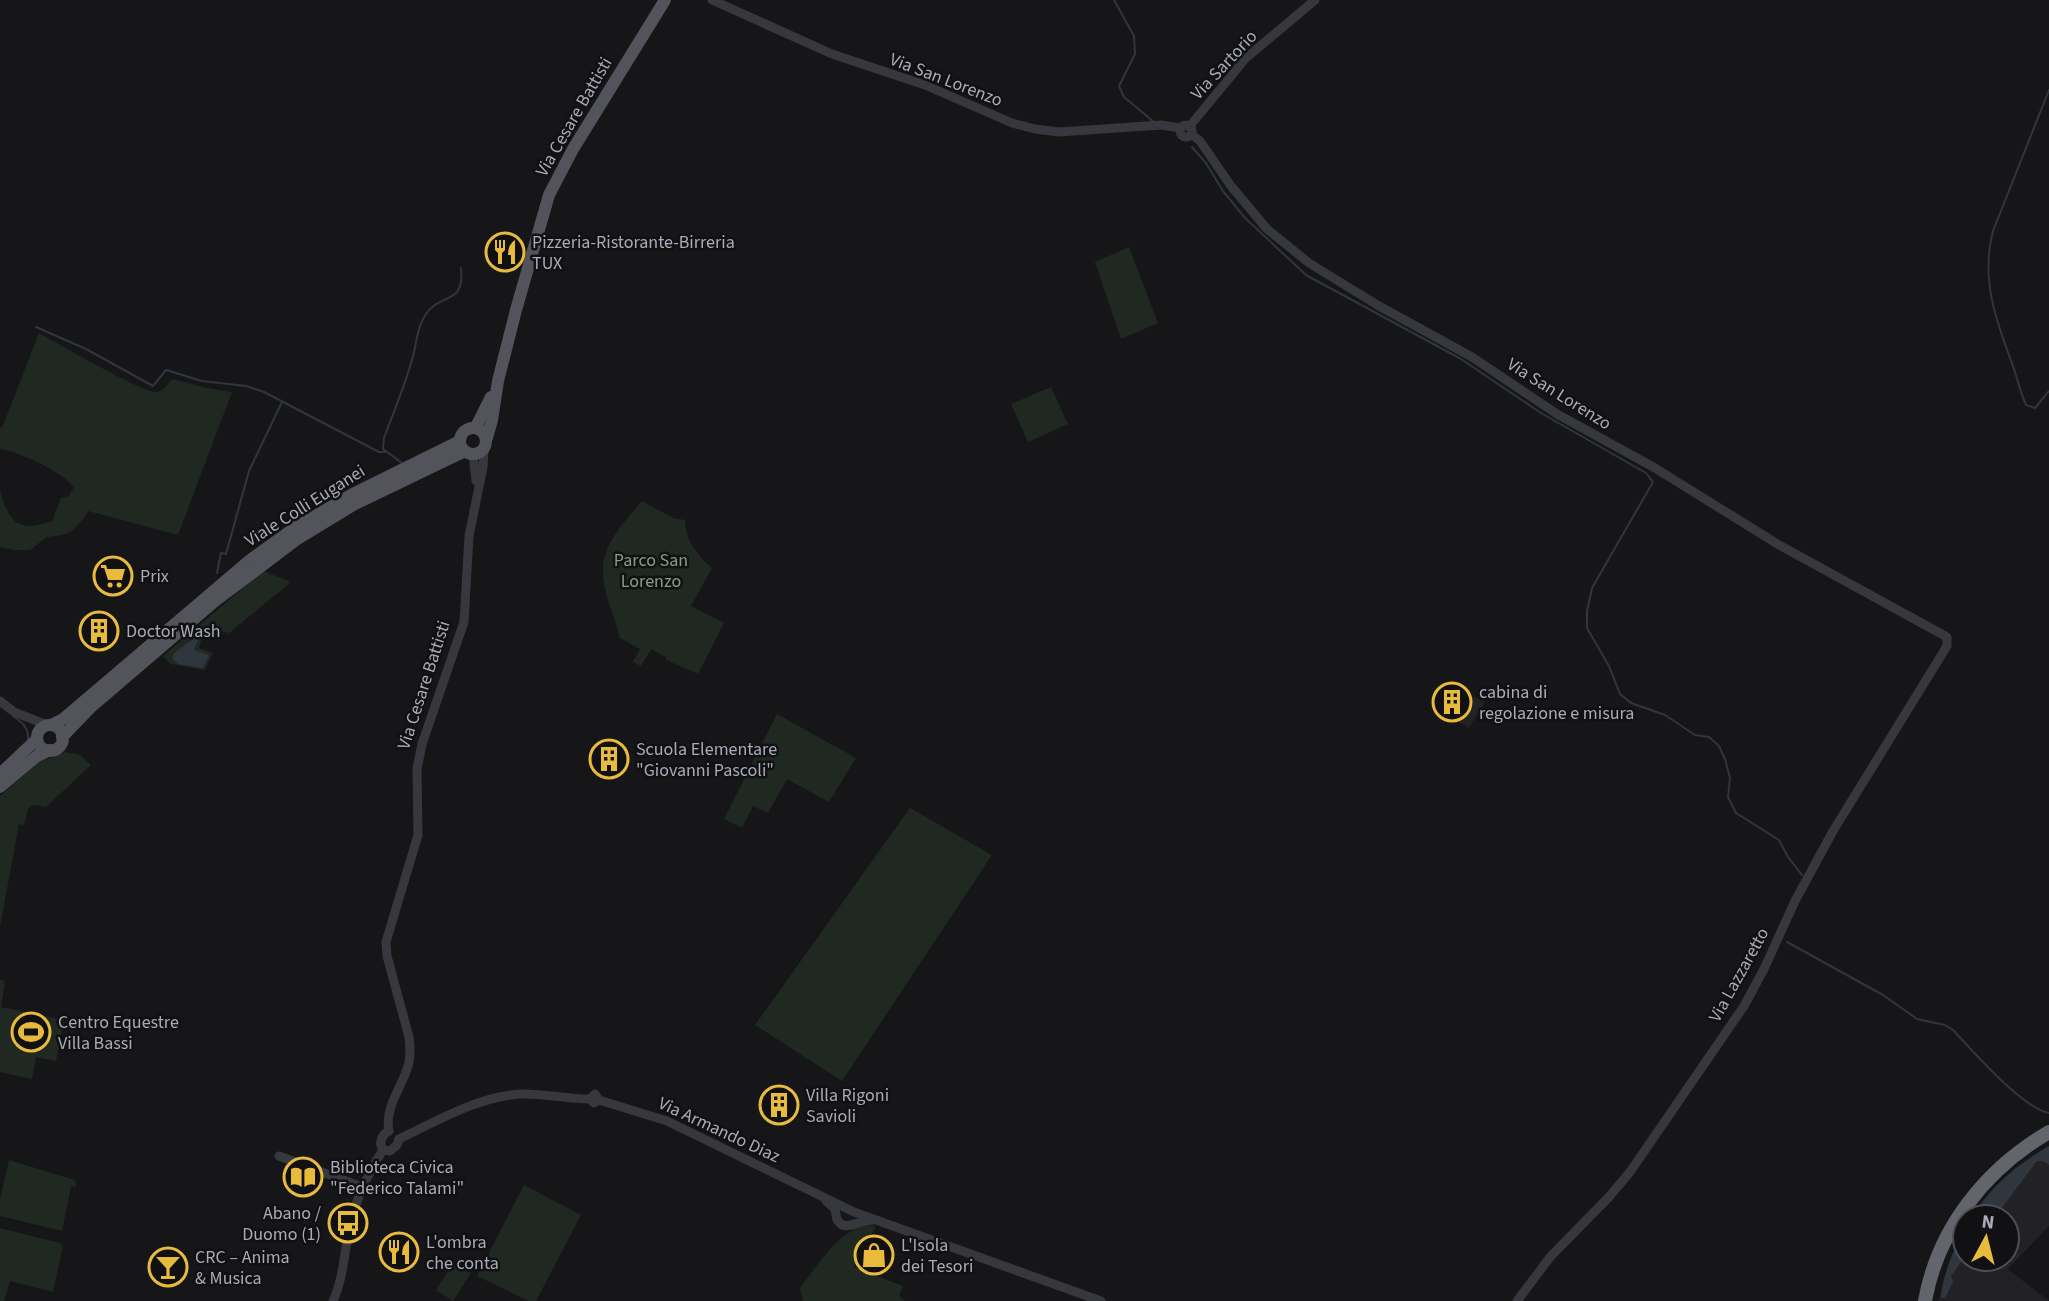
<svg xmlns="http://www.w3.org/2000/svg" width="2049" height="1301" viewBox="0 0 2049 1301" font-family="'Source Sans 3',sans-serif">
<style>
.built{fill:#222225}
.green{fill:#202822}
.water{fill:#2f363d}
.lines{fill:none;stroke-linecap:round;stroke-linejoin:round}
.stream{stroke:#2f363d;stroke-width:2}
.minor{stroke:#37383d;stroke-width:9}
.major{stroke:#53545b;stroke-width:12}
.highway{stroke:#63656d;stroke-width:14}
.labels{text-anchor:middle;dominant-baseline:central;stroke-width:5;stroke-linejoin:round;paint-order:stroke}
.street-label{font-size:18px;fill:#a9acb7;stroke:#111113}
.poi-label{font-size:18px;fill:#a9acb7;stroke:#111113;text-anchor:start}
.park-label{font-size:18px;fill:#81a185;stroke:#111113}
</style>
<rect width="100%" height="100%" fill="#161618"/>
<!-- built -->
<g class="built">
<path d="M1448,684L1485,702L1469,728L1434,706Z"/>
<path d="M2049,1147V1226L2008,1269L2049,1301H1938L1945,1275L1965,1233V1259H2007V1217H1974Z"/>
</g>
<!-- green -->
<g class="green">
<path d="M1129,247L1158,323L1121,339L1095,262Z"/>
<path d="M39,333C57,343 143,393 156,392C164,392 167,383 173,379L207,388L232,392L178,535L88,511L84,518L73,530L63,535L47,537L30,550H14L0,547V490C9,522 17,533 52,521L61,498L69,496L74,487C65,474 17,450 0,449V427L2,428Z"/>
<path d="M1051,387L1068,424L1028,442L1011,404Z"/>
<path d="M642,501L673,518L685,520C685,540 698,556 712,568L691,606L724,623L698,674L666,660V657L651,649L641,666L633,662L640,649L620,638C615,616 602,592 603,568C604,542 626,520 642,501Z"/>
<path d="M263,571L291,582L229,633L205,627L199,648L213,653L205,670L171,664L163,656Z"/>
<path d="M777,714L856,758L829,802L787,779L768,813L753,806L742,828L724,819Z"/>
<path d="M65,752L80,755L91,765L46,807L33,805L28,809L24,825L19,824L0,927V796L43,759H48Z"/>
<path d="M910,808L992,855L842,1081L755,1025Z"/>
<path d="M0,980L5,981L1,1007L64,1020L56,1061L36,1057L32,1079L0,1072Z"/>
<path d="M9,1160L75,1180L76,1187L71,1186L62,1231L0,1216V1199Z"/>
<path d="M524,1185L581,1215L536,1301H529L477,1276Z"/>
<path d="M871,1225L876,1226L854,1267L903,1286L899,1296L905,1301H803L800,1289L802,1285C820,1263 840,1227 871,1225Z"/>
<path d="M0,1228L60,1243L63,1246L53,1292L10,1281L4,1301H0Z"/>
<path d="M454,1262L471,1273L453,1301L436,1290Z"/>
</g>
<!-- water -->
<g class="water">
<path d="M196,637L199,638L194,650L209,655L203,668L178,664L173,659V654Z"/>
<path d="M2049,1146V1165L2043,1161H2037L1995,1217H1972C1990,1187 2020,1162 2049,1146Z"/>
<path d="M1965,1230V1256L1951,1276L1953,1282L1945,1298H1941C1943,1274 1953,1250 1965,1230Z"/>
</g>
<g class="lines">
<!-- stream -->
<g class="stream">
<path d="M1114,0L1134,36L1135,54L1119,86L1124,97L1154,122"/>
<path d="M2049,90L1993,231C1980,280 1997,323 2014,369C2018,381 2021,394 2026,405L2035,408L2049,391"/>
<path d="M1192,147L1206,163L1223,191L1245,218L1306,275L1461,359L1541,413L1646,473L1653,482L1592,588L1587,611V628L1609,666L1620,694L1631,703L1665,715L1695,735L1709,737L1719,746L1725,759L1730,778L1728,797L1736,813L1779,840L1788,857L1802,875"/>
<path d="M36,327L86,349L153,386L166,370L202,381L246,386L264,392L379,452H386"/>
<path d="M402,463L383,449L384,438C394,411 406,383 413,356C417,342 417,327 426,314C441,292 465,306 461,268"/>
<path d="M217,573L221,553L226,554L249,471L282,402"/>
<path d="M13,716C22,722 29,728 28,739"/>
<path d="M1787,942L1883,995L1917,1019L1945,1025L1953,1030C1973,1051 2022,1108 2049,1113"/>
</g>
<!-- minor -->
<g class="minor">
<path d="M712,0L832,54L925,85L1012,123L1035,129L1059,132L1161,125L1181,128"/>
<circle cx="1186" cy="131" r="6"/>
<path d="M1189,127L1246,58L1315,0"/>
<path d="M1191,134L1200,141L1231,186L1267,229L1309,263L1379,306L1472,357L1557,414L1655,468L1779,545L1947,637V646L1833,831L1795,901L1764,969L1744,1006L1630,1172L1608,1198L1551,1256L1517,1301"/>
<path d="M473,454L476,481"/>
<path d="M0,701L14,712L47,725"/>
<path d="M590,1099L595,1094L599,1100L667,1121L854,1212L1101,1301"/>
<path d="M389,1131C384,1108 402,1087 408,1066C411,1056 410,1047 409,1037L387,956L386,942L418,835L417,769L422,744L464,622L469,536L483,467L484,449"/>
<path d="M399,1139C437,1121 477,1097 520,1094C543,1093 566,1099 590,1099L594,1103L599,1100"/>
<path d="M383,1150C378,1143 382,1134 389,1131"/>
<path d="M383,1150L390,1151L397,1145L399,1139"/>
<path d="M279,1156L362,1187"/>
<path d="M826,1201L835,1209L837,1220L842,1225C851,1228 862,1220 872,1220"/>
<path d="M333,1301C344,1277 344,1251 350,1226C356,1199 368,1173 383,1150"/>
</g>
<!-- major -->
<g class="major">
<path d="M476,427L491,397"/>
<circle cx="473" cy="441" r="13"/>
<path d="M487,438L492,420L498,381L516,310L549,195L573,149L665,0"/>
<path d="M51,725L63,719L250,560L293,529L351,495L460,441"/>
<circle cx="50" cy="738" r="13"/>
<path d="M62,737L90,708L215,601L296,540L355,504L465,451"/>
<path d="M0,774L37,739"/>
<path d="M0,787L37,756L50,750"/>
</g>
<!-- highway -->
<path class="highway" d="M1925,1301C1938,1228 1986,1169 2049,1132"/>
</g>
<!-- icons -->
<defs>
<symbol id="restaurant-ring" viewBox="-11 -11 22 22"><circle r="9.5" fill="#111113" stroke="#e9bb3d" stroke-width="1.5"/><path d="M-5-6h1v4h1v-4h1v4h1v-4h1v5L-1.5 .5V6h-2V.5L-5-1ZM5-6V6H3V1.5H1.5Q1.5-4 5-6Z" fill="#e9bb3d"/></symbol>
<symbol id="supermarket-ring" viewBox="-11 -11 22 22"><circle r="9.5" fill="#111113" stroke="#e9bb3d" stroke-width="1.5"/><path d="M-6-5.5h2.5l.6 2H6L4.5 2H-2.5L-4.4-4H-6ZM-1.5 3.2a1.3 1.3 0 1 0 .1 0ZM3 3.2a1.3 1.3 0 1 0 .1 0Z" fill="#e9bb3d"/></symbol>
<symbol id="building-ring" viewBox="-11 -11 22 22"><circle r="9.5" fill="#111113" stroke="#e9bb3d" stroke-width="1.5"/><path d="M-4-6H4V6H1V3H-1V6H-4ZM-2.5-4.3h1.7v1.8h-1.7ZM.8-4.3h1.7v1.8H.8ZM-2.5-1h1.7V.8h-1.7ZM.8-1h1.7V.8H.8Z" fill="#e9bb3d"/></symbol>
<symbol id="stadium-ring" viewBox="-11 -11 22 22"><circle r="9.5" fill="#111113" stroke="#e9bb3d" stroke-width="1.5"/><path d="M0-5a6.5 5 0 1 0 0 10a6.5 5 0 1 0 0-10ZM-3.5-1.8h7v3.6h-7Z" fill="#e9bb3d"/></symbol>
<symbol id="library-ring" viewBox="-11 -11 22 22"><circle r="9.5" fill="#111113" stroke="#e9bb3d" stroke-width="1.5"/><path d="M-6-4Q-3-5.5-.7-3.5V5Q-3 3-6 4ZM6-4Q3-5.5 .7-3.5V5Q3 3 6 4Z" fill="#e9bb3d"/></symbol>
<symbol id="bus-ring" viewBox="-11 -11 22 22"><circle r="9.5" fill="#111113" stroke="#e9bb3d" stroke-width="1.5"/><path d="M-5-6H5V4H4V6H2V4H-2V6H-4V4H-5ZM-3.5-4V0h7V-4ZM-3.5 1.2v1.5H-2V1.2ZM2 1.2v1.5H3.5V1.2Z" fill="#e9bb3d"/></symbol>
<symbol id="shop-ring" viewBox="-11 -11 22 22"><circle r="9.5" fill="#111113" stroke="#e9bb3d" stroke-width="1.5"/><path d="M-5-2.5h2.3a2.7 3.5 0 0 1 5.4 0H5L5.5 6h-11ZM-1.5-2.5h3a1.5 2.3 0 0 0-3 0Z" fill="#e9bb3d"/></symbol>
<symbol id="bar-ring" viewBox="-11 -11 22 22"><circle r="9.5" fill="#111113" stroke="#e9bb3d" stroke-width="1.5"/><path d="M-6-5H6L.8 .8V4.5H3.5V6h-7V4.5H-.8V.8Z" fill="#e9bb3d"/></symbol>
</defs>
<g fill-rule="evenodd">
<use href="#restaurant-ring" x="483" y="230" width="44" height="44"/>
<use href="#supermarket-ring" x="91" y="554" width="44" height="44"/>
<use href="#building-ring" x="77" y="609" width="44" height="44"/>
<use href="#building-ring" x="1430" y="680" width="44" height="44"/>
<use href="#building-ring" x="587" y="737" width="44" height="44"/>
<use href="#stadium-ring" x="9" y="1010" width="44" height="44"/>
<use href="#building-ring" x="757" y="1083" width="44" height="44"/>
<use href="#library-ring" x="281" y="1155" width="44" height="44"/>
<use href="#bus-ring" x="326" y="1201" width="44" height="44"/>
<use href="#restaurant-ring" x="377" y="1230" width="44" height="44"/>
<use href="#shop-ring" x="852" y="1233" width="44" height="44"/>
<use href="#bar-ring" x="146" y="1245" width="44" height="44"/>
</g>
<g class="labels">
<!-- street labels -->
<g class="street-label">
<text transform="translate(1224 65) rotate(-47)">Via Sartorio</text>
<text transform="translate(946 80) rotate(21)">Via San Lorenzo</text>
<text transform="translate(574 117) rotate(-60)">Via Cesare Battisti</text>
<text transform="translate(1559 394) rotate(32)">Via San Lorenzo</text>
<text transform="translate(305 506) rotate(-32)">Viale Colli Euganei</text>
<text transform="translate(424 685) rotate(-72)">Via Cesare Battisti</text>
<text transform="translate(1739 975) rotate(-61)">Via Lazzaretto</text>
<text transform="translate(719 1130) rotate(25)">Via Armando Diaz</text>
</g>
<!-- poi labels -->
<g class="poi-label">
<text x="532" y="242">Pizzeria-Ristorante-Birreria<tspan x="532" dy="21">TUX</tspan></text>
<text x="140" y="576">Prix</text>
<text x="126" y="631">Doctor Wash</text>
<text x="1479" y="692">cabina di<tspan x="1479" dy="21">regolazione e misura</tspan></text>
<text x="636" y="749">Scuola Elementare<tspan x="636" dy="21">"Giovanni Pascoli"</tspan></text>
<text x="58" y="1022">Centro Equestre<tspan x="58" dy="21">Villa Bassi</tspan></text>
<text x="806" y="1095">Villa Rigoni<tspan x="806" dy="21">Savioli</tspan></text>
<text x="330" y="1167">Biblioteca Civica<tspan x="330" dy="21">"Federico Talami"</tspan></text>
<text x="321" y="1213" text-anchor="end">Abano /<tspan x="321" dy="21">Duomo (1)</tspan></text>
<text x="426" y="1242">L'ombra<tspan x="426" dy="21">che conta</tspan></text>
<text x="901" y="1245">L'Isola<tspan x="901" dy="21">dei Tesori</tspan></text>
<text x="195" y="1257">CRC – Anima<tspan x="195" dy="21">&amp; Musica</tspan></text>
</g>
<!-- park labels -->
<g class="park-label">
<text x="651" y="560">Parco San<tspan x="651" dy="21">Lorenzo</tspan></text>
</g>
</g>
<!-- north arrow -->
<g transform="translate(1986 1238) rotate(7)"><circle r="33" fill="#111113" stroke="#4e4f55" stroke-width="2"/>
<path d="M0-5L12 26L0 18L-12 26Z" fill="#e9bb3d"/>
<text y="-10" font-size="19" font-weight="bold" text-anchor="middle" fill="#a9acb7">N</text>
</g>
</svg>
